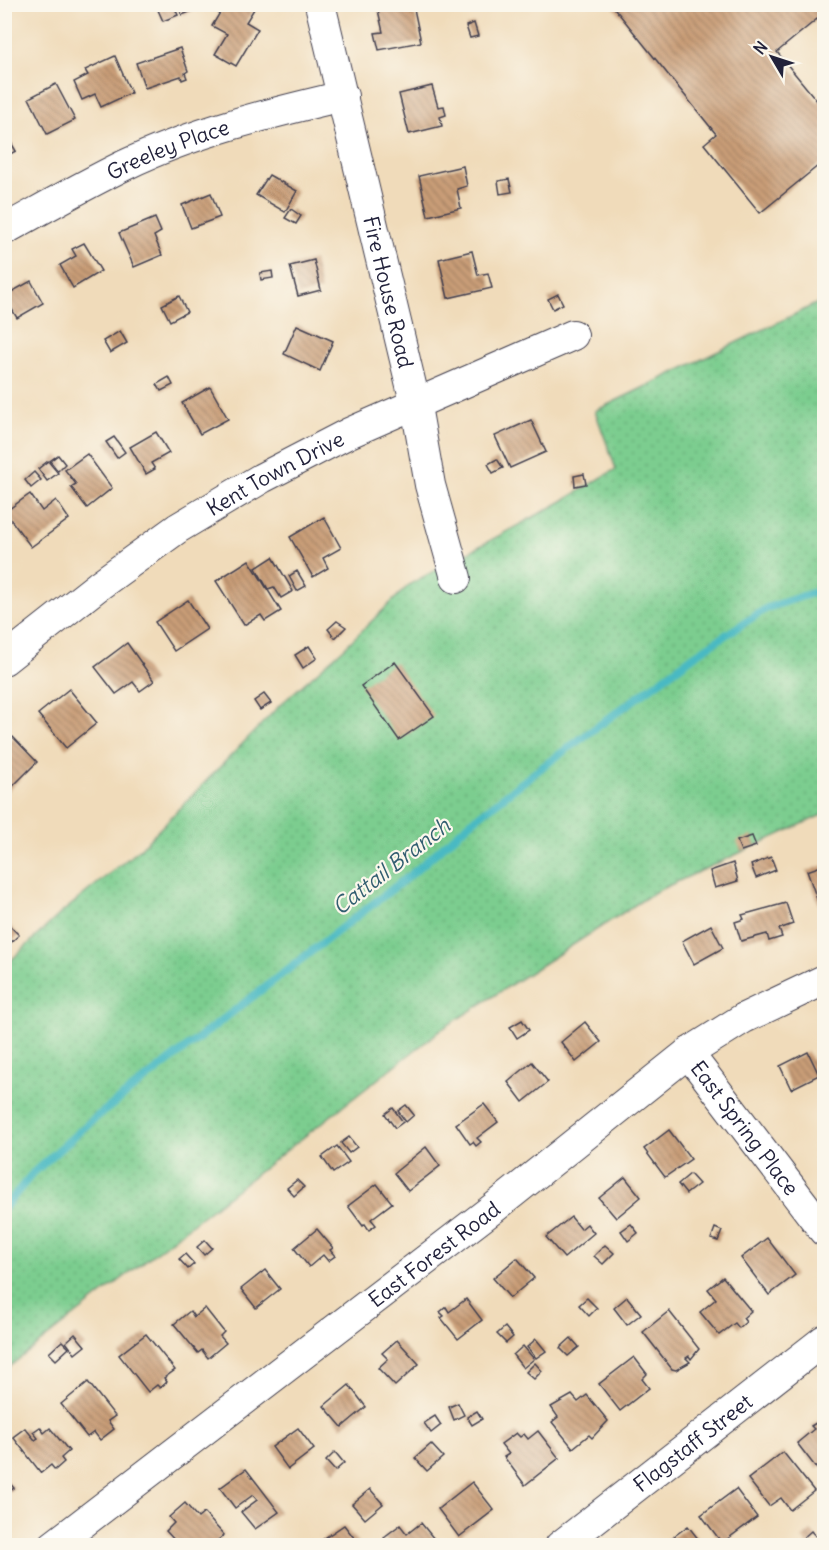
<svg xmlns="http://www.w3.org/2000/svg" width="829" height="1550" viewBox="0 0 829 1550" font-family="Delius,sans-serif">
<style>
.park{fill:url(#park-dots);stroke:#4f7865;stroke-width:1.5}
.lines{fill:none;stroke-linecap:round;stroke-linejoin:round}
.stream{stroke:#4ab9c3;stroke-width:8}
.building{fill:url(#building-back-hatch)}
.minor-casing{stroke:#413e4e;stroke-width:32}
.minor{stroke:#fff;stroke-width:30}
.labels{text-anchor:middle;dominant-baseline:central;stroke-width:4.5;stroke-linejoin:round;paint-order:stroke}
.street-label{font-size:21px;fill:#22223b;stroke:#fbf7ec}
.water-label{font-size:22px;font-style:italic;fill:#325e71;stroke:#fbf7ec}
</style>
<defs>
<pattern id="park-dots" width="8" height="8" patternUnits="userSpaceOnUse" patternTransform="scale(1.5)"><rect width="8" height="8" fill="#7ccd8f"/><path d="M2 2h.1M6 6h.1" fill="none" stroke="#6bb07c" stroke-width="1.8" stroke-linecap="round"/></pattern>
<pattern id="building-back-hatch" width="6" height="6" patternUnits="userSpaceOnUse" patternTransform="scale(1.5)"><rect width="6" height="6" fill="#c99d77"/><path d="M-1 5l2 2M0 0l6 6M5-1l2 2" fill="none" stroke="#a38063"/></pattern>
</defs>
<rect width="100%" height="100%" fill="#fbf7ec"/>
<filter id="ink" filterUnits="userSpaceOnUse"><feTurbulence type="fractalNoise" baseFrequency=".0167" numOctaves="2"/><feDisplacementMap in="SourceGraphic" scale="12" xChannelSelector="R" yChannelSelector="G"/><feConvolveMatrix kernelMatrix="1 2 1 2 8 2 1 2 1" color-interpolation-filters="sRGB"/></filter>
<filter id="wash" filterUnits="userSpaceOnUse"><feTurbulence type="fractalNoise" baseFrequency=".008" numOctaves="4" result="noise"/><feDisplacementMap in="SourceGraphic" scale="24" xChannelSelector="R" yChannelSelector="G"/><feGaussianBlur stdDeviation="1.35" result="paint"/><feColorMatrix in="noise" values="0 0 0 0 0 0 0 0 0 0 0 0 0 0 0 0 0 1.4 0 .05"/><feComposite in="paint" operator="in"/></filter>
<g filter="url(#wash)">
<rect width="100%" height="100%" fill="#f0dbba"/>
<!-- park -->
<path class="park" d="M824,300V814L655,892L442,1029L5,1370V966L60,914L141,848L281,704L343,649L410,584L561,502L616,469L595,411Z"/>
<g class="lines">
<!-- stream -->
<path class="stream" d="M4,1208L33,1173L90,1122L413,873L471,822L541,768L695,655L767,608L824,589"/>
</g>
<g id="blocks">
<!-- building -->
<g class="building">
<path d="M173,4L178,15L163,21L158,10Z"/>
<path d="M183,4H189L192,11L182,15L178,6Z"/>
<path d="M225,4H245L254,9L246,22L258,29L236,66L215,54L227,34L212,26Z"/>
<path d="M405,4H413L421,42L379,50L375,33L383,32L378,10Z"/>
<path d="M611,4H824V28L817,19L777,52L818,102L824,97V161L760,213L704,144L716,134Z"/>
<path d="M474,23L478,36L470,38L466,26Z"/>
<path d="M180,48L188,71L185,73L187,78L182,80L181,76L145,88L136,63Z"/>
<path d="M115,56L131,93L101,107L95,94L82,100L74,82L88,75L85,70Z"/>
<path d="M56,84L75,120L47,134L29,98Z"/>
<path d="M432,86L438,107L444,106L446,115L440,117L442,126L409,134L399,94Z"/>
<path d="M4,131L16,151L4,157Z"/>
<path d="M463,166L467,186L457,189L461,208L428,216L419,176Z"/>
<path d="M269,175L297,191L285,212L256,195Z"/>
<path d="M509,179L512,192L500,194L498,181Z"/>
<path d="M211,193L220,217L191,228L182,205Z"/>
<path d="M291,209L301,216L296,224L285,218Z"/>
<path d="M155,218L161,232L154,236L162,255L134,267L119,233Z"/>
<path d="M84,243L101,271L73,288L60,265L76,256L72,249Z"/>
<path d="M472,251L478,275L488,273L492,288L448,298L439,259Z"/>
<path d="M314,260L321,290L298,296L290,266Z"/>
<path d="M272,271L273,278L261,280L260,273Z"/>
<path d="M31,281L43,303L17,318L4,296Z"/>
<path d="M558,294L563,304L553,309L548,299Z"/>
<path d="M179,296L187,312L170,321L162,305Z"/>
<path d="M297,325L333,341L320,371L284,354Z"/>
<path d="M120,331L127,343L110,353L103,341Z"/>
<path d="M169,377L173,385L161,391L157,384Z"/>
<path d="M210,387L228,419L200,434L182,403Z"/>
<path d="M531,420L546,452L510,468L495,436Z"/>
<path d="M156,432L169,453L151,463L155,469L146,474L130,447Z"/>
<path d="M114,437L125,452L117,458L106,442Z"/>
<path d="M87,454L112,488L87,508L71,487L76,484L65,470Z"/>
<path d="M58,455L65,464L58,471L50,461Z"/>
<path d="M497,459L503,468L493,473L488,464Z"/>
<path d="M48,461L58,473L47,481L38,469Z"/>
<path d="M34,472L41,480L31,488L25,480Z"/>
<path d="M584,474L586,484L575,486L574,476Z"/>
<path d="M30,494L42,511L56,500L69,519L31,547L5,512Z"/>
<path d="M324,517L341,548L323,558L328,568L313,577L290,537Z"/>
<path d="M273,557L293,591L281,598L274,587L268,589L256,568Z"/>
<path d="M249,560L281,611L265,621L261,615L244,625L216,581Z"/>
<path d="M297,571L306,586L297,591L289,576Z"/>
<path d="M188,600L207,629L174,651L155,622Z"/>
<path d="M337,621L346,627L335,638L328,629Z"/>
<path d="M127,643L154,681L140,691L133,682L116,694L95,667Z"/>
<path d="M309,646L317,658L303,668L295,655Z"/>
<path d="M395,662L434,716L399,740L361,686Z"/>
<path d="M69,689L97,723L66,748L38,714Z"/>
<path d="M264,694L271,703L260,710L254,701Z"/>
<path d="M13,737L37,762L8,791L4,787V745Z"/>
<path d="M752,836L756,846L741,851L737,841Z"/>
<path d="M771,857L776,870L756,878L751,865Z"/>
<path d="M733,863L738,881L715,888L710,871Z"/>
<path d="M824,865V919L807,871Z"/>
<path d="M786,903L793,924L779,929L782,937L769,941L767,934L741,941L735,922L744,919L742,915Z"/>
<path d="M6,922L19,935L4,949V923Z"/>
<path d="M711,925L723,948L694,964L682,941Z"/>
<path d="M522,1020L529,1030L517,1038L510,1027Z"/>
<path d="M585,1022L601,1042L576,1062L561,1042Z"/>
<path d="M808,1052L819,1075L791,1089L780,1066Z"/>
<path d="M532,1062L548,1082L523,1102L508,1082Z"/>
<path d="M484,1104L498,1122L477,1138L481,1142L476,1146L473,1142L470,1144L456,1124Z"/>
<path d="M406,1105L414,1115L406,1122L398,1111Z"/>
<path d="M393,1108L403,1122L395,1128L385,1114Z"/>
<path d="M669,1130L691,1159L665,1177L644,1149Z"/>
<path d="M349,1137L357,1147L349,1153L341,1143Z"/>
<path d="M337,1146L349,1162L333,1173L322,1157Z"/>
<path d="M426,1147L440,1166L408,1191L394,1173Z"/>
<path d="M690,1174L699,1184L686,1194L678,1184Z"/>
<path d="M625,1177L641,1197L616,1218L599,1198Z"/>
<path d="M297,1180L304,1187L294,1196L287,1188Z"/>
<path d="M377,1184L392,1203L371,1219L376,1225L369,1230L365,1224L363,1226L348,1206Z"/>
<path d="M571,1217L581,1229L587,1224L594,1233L564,1258L546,1237Z"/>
<path d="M631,1224L638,1233L628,1241L621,1231Z"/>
<path d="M715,1228L722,1231L718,1241L711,1239Z"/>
<path d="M317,1229L333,1248L330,1250L335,1256L328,1261L323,1255L309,1267L294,1248Z"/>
<path d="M767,1238L795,1275L769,1295L741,1258Z"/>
<path d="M205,1240L212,1248L204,1255L197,1247Z"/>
<path d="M605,1245L614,1253L603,1264L594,1256Z"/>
<path d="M185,1254L194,1264L188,1269L179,1259Z"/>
<path d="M517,1258L534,1278L510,1298L493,1278Z"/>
<path d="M265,1270L280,1289L256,1308L241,1289Z"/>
<path d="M723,1277L751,1311L743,1318L746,1322L739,1328L735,1323L719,1335L700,1312L716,1299L708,1289Z"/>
<path d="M627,1297L641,1314L627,1325L614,1308Z"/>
<path d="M587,1298L597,1308L589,1316L579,1305Z"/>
<path d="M466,1299L482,1320L458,1339L441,1318L444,1316L440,1312L446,1307L449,1312Z"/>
<path d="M205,1308L224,1332L220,1336L226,1343L208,1358L202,1350L198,1353L174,1324L190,1311L194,1317Z"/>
<path d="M669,1311L699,1349L691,1359L689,1356L686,1358L690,1362L676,1370L672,1369L643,1332Z"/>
<path d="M505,1327L513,1337L506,1343L497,1334Z"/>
<path d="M75,1334L85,1346L75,1354L66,1342Z"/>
<path d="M146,1334L175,1370L164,1378L167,1382L160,1388L157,1385L148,1392L119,1355Z"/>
<path d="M571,1338L579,1347L568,1356L560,1348Z"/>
<path d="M536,1339L546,1351L536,1358L527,1347Z"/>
<path d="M397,1340L419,1364L395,1386L378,1368L388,1359L382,1353Z"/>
<path d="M62,1341L69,1348L56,1360L49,1353Z"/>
<path d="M523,1346L534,1359L523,1368L513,1355Z"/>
<path d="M634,1357L647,1374L642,1379L649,1388L620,1411L599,1384Z"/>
<path d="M535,1363L542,1371L534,1379L526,1372Z"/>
<path d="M88,1382L115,1416L108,1421L114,1429L100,1440L94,1432L87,1437L61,1404Z"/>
<path d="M349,1385L366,1407L342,1427L324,1406Z"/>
<path d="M572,1395L578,1402L587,1395L608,1421L592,1438L589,1435L573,1448L552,1422L558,1417L551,1407Z"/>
<path d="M458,1403L464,1415L454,1420L449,1407Z"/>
<path d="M477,1411L482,1419L472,1425L467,1417Z"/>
<path d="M435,1416L441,1425L431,1433L424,1423Z"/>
<path d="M824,1418V1463L817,1469L797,1443L814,1429L811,1426Z"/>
<path d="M40,1427L44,1433L50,1428L69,1451L61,1458L64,1462L55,1470L51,1465L41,1473L13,1437L25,1428L35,1440L38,1438L33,1432Z"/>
<path d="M298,1428L314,1449L288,1469L272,1447Z"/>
<path d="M538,1431L559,1458L525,1485L504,1457L509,1454L501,1444L516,1433L520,1437L524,1434L528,1439Z"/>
<path d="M431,1444L443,1457L427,1471L415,1458Z"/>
<path d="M335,1452L344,1463L335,1471L326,1461Z"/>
<path d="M783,1452L814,1491L790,1510L781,1498L769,1506L748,1479Z"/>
<path d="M246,1469L279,1512L255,1529L241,1512L257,1500L253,1495L235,1508L220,1488Z"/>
<path d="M4,1477L14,1488L4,1495Z"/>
<path d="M472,1482L494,1510L459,1537L438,1509Z"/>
<path d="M370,1489L383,1504L365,1519L352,1504Z"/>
<path d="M736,1489L757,1517L722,1543L701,1515Z"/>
<path d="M185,1503L198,1518L204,1513L224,1535L212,1545H179L166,1531L174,1523L169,1517Z"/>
<path d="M421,1523L439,1545H391L384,1537L400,1525L407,1534Z"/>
<path d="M344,1525L359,1544L326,1545L322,1540Z"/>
<path d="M688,1526L703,1545H662Z"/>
<path d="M811,1531L818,1539L808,1545L802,1539Z"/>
</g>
</g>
</g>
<g filter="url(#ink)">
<use href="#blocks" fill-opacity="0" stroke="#413e4e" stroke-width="1.5"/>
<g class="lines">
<defs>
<g id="minor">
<path id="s1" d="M320,4L416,406L430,485L456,578"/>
<path id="s2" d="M4,230C44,208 84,185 125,165C194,132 270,113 343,96"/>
<path id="s3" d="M4,660L98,586L178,528L262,478L349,433L573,335"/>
<path id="s4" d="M688,1053L824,1231"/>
<path id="s5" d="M53,1546L495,1207L688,1053L744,1018L824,980"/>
<path id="s6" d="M560,1546L824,1340"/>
</g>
</defs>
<!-- minor casing -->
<use href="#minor" class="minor-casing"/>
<!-- minor -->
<use href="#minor" class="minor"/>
</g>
</g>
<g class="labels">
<!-- street labels -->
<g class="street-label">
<text stroke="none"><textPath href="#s2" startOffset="183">Greeley Place</textPath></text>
<text stroke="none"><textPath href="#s1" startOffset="296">Fire House Road</textPath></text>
<text stroke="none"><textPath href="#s3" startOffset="330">Kent Town Drive</textPath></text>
<text stroke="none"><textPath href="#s4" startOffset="94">East Spring Place</textPath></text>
<text stroke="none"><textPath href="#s5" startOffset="480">East Forest Road</textPath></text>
<text stroke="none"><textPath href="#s6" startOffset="168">Flagstaff Street</textPath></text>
</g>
<!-- water labels -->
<g class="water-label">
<text transform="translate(391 866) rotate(-38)">Cattail Branch</text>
</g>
</g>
<!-- margin -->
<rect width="829" height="1550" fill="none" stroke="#fbf7ec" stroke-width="24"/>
<!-- north arrow -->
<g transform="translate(772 57) rotate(309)" stroke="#fbf7ec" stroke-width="4.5" paint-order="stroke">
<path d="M0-4.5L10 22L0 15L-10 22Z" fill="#22223b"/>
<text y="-9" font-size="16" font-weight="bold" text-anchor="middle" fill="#22223b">N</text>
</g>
</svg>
